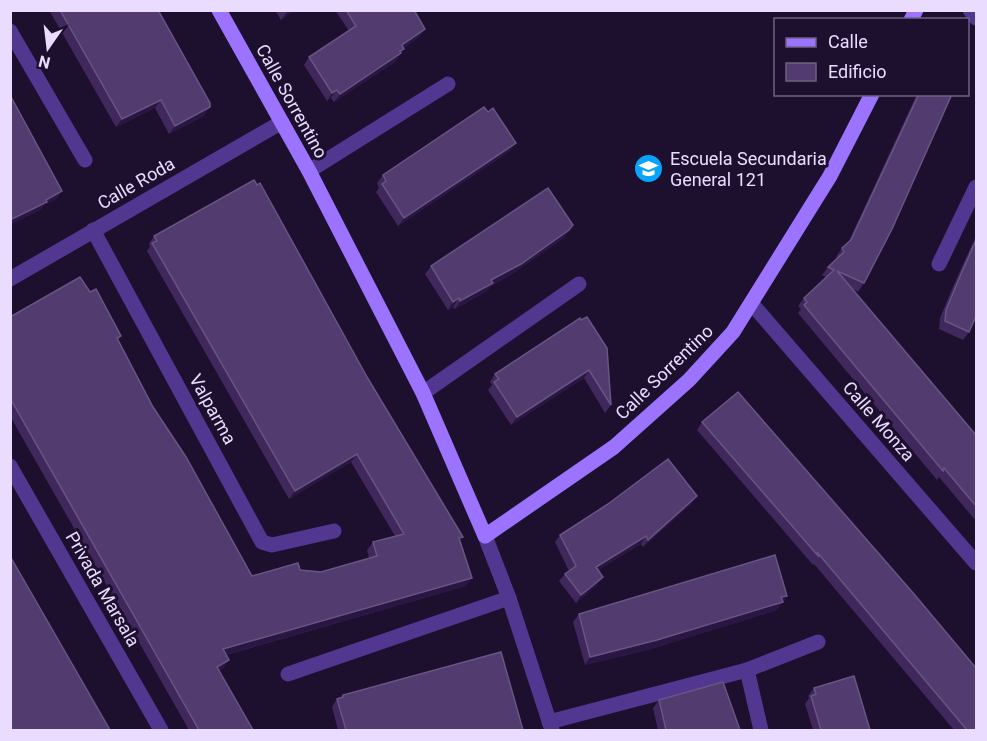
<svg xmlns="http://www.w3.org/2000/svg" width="987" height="741" viewBox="0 0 987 741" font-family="Roboto,sans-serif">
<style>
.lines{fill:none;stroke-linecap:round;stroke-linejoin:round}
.street{stroke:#523790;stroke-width:15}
.secondary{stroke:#9c73ff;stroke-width:15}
.wall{fill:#40285c}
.shaded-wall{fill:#2a1642}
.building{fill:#523b6e;stroke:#6a5484;stroke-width:1.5}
.labels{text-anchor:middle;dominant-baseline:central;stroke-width:6;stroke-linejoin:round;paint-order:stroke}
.street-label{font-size:18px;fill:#e9dcff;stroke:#1d0f2e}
.poi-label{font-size:18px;fill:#e9dcff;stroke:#1d0f2e;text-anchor:start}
</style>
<rect width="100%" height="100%" fill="#1d0f2e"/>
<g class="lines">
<!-- street -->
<g class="street">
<path d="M970,10L976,18"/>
<path d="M10,31L85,160"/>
<path d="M309,171L448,84"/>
<path d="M93,230L262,542L272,545L334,531"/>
<path d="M939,264L976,187"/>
<path d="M10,279L282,122"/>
<path d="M752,304L976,563"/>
<path d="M423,393L579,284"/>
<path d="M10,466L161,730"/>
<path d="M485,536L509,598L552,730"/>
<path d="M747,670L761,730"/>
<path d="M288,674L509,598"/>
<path d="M549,722L747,670L818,642"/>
</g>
<!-- secondary -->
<g class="secondary">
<path d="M219,10L309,171L423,393L485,536L614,447L689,380L733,332L830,176L872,94"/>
<path d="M911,20L916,10"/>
</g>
</g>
<!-- wall -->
<g class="wall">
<path d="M49,10H158L204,116L169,134L155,108L116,127Z"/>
<path d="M275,10H294L281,20Z"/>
<path d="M335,10H414L425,29L419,37L404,48L395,62L334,102L331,98L327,101L304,65L309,57L349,31Z"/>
<path d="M917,94H952L864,283L858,292L853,289L976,435V521L939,477L937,480L798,313L801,309L798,306L804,298L826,277L822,275L828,267L837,258L836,257L842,248L848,243Z"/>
<path d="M510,151L398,226L376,192L379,188L377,183L383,175Z"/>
<path d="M573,225L564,238L515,272L491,286L487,291L455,309L453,307L448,310L425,274L431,266Z"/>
<path d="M154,236L367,377L460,541L472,578L466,586L226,655L224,668L219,671L253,730H189L10,416V317L90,292L121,336L118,340L153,407L252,576L300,570L321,572L369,558L367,550L373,542L395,536L351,462L289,499L147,251L150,246L149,244Z"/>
<path d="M976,236V316L969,332L963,340L939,329L940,318L955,282Z"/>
<path d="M580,318L611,405L605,413L584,378L511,425L488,390L492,385L490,382L495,374Z"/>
<path d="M702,422L976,730H954L814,564L813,565L697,430Z"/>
<path d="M697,496L691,504L643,547L641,544L598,570L597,585L576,603L559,581L565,574L569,571L555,542L560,535Z"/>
<path d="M787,596L777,610L651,649L585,665L573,622L579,614Z"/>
<path d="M814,688L870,730H813L805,704L809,698L808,696Z"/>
<path d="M343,695L523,730H338L332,707L337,699L340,698Z"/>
<path d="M659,700L740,730H658L653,708Z"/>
</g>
<!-- shaded-wall -->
<g class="shaded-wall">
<path d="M288,10H294L281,20L287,12Z"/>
<path d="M425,29L419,37L397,54L402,45Z"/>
<path d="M404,49L395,62L334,102L340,94Z"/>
<path d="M337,90L331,98L327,101L332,93Z"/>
<path d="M161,100L155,108L116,127L122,119Z"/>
<path d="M210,107L204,116L169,134L175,126Z"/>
<path d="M516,143L510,151L398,226L404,218Z"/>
<path d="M62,191L57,199L44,205L41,210L10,225V220Z"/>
<path d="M569,230L564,238L515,272L491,286L487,291L455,309L460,301Z"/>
<path d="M459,298L453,307L448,310L453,302Z"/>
<path d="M589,370L584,378L511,425L517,417Z"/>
<path d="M357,454L351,462L289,499L295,491Z"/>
<path d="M697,496L691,504L643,547L648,540Z"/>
<path d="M646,536L641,544L591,575L596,567Z"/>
<path d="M603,577L597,585L576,603L581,595Z"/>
<path d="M472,578L466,586L218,657L223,649Z"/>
<path d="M787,596L777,610L651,649L585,665L590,657Z"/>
<path d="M229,660L224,668L212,675L217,667Z"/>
</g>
<!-- building -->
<g class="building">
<path d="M60,10H158L210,103V107L175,126L161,100L122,119Z"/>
<path d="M346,10H414L425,29L402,45L404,49L400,51L401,53L340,94L337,90L332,93L309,57L356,26Z"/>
<path d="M919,94H952L892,229L864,283L837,271L976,435V506L944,468L943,471L804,305L807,302L804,298L834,270L828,267L844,252L842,248L851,240Z"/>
<path d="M10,95L62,191L46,200L47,202L10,220Z"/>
<path d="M484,107L488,112L493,108L516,143L404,218L382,184L386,181L383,175Z"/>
<path d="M254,180L257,185L260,183L367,377L463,537L459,538L472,578L223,649L229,660L217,667L253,730H199L10,398V317L80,277L90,292L96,289L121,336L117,338L153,407L186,457L252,576L298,563L300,570L321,572L377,556L373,542L404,534L357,454L295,491L152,243L157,241L154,236Z"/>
<path d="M548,188L573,225L569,230L521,264L491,280L493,283L460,301L459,298L453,302L431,266Z"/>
<path d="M976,240V316L969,332L945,321L946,310L961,274Z"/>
<path d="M587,317L607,348L611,405L589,370L517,417L494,382L499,379L495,374L580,318L581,320Z"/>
<path d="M738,392L914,594L976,668V730H967L817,552L819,557L702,422Z"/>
<path d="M668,459L697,496L648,540L646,536L596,567L603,577L581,595L565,574L576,566L560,535L608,504Z"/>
<path d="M775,555L787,596L781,597L783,602L657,640L590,657L579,614Z"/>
<path d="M10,556L110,730H10Z"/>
<path d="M501,652L523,730H346L337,699L343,697V695Z"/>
<path d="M854,676L870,730H821L811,696L816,694L814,688Z"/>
<path d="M723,682L740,730H666L659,700Z"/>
</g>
<!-- icons -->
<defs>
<symbol id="school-disc" viewBox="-11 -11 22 22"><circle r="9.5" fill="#08a4ff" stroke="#1d0f2e"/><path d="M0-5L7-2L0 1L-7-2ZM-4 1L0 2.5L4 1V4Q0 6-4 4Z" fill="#fff"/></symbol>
</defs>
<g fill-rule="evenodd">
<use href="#school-disc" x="632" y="152" width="33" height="33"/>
</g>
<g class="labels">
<!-- street labels -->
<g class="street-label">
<text transform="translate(292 101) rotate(61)">Calle Sorrentino</text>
<text transform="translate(136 183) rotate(-30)">Calle Roda</text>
<text transform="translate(664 372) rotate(-44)">Calle Sorrentino</text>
<text transform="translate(213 409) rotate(61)">Valparma</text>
<text transform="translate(879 421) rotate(49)">Calle Monza</text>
<text transform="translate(103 589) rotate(60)">Privada Marsala</text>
</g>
<!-- poi labels -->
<g class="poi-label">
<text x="670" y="158">Escuela Secundaria<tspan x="670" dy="21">General 121</tspan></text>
</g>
</g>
<!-- border -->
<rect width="987" height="741" fill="none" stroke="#e9dcff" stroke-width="24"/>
<!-- legend -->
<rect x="774" y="18" width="195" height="78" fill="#1d0f2e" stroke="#6f6182" stroke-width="1.5"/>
<rect x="786" y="38" width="30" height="9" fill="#9c73ff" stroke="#6f6182" stroke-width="1.5"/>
<text x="828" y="48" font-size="18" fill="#e9dcff">Calle</text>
<rect x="786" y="63" width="30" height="18" fill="#523b6e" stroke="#6f6182" stroke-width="1.5"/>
<text x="828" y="78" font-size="18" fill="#e9dcff">Edificio</text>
<!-- north arrow -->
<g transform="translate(48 48) rotate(194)" stroke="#1d0f2e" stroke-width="4.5" paint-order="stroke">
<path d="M0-4.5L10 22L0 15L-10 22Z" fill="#e9dcff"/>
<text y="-9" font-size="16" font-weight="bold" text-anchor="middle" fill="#e9dcff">N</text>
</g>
</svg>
